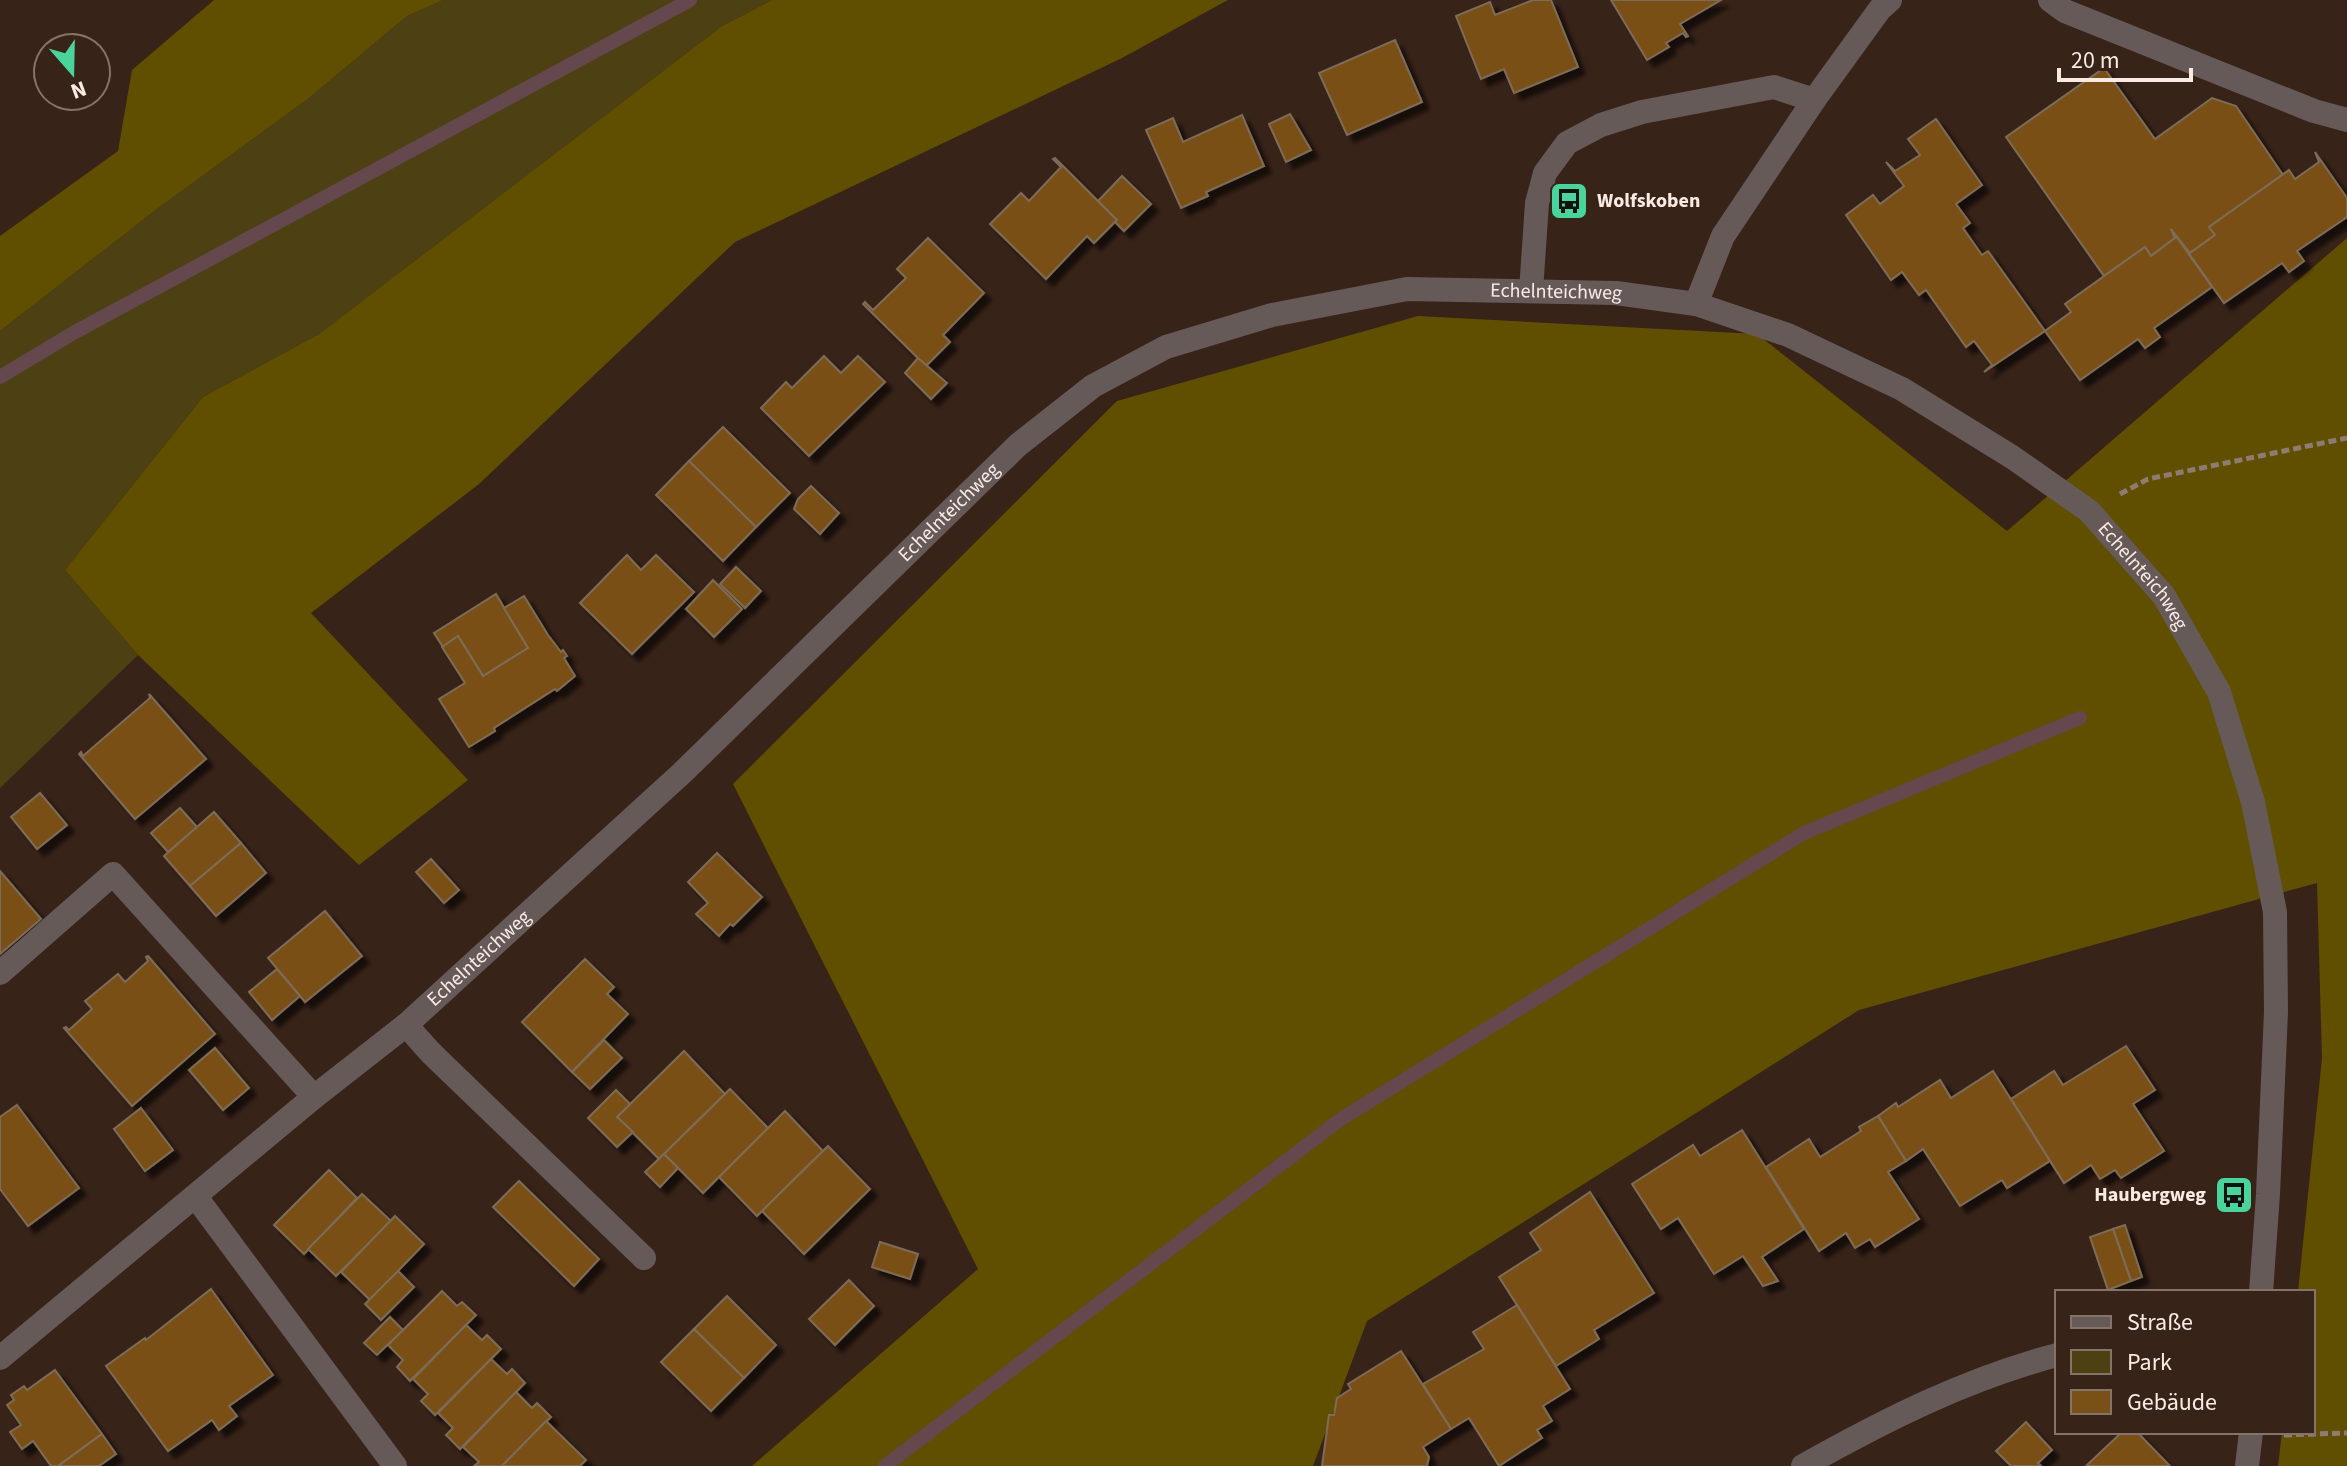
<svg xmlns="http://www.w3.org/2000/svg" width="2347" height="1466" viewBox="0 0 2347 1466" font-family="'Source Sans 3',sans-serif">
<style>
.green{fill:#4d4113}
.forest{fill:#614f00}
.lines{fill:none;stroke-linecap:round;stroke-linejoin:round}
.stream{stroke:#65474e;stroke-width:14}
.building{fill:#795015;stroke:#7d6c58;stroke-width:2;filter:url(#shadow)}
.path{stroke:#8e7c73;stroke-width:5;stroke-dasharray:8 4;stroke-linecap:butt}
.minor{stroke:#665a59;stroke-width:24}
.labels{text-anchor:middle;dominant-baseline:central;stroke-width:6;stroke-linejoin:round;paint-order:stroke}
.poi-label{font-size:20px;font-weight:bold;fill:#f9ebe4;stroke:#382319;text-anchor:start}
.street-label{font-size:20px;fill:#f9ebe4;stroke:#382319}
</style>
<defs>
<filter id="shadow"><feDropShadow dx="7" dy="7" stdDeviation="2" flood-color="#0009"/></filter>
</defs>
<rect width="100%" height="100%" fill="#382319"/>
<!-- green -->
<path class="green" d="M443,0H772L722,26L319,334L203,397L65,570L138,655L0,788V331L153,212L309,98L407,16Z"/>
<!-- forest -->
<g class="forest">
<path d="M214,0H443L407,16L309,98L153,212L0,331V236L118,151L132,70Z"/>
<path d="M772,0H1228L1122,58L735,242L479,484L311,613L468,780L359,865L138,655L65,570L203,397L319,334L722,26Z"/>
<path d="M2347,238V1466H2278L2282,1432H2313V1292H2298L2322,1058L2317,883L1859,1010L1367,1321L1313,1466H752L978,1269L733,784L1117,401L1418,316L1757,334L2007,531Z"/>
</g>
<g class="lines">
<!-- stream -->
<g class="stream">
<path d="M0,377L75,332L690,0"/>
<path d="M885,1466L1341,1119L1804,833L2080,718"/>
</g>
</g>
<!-- building -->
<g class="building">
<path d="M1533,0H1551L1578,67L1514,93L1504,69L1481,79L1456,16L1490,2L1495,15Z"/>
<path d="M1611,0H1721L1680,24L1688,36L1686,37L1683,33L1666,43L1669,47L1647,60Z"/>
<path d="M1395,40L1422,102L1347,135L1319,73Z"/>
<path d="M2104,68L2155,139L2212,98L2236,106L2283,175L2209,227L2215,235L2190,253L2171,229L2175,238L2151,256L2145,247L2104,276L2006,137Z"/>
<path d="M1290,114L1311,150L1286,162L1269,124Z"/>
<path d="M1242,115L1264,166L1206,192L1208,196L1181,208L1146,130L1173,118L1183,142Z"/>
<path d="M1936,119L1982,185L1956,204L1970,223L1963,228L1982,255L1988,251L2045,331L1984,372L1992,365L1974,341L1966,347L1926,290L1919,295L1902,272L1891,280L1846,215L1873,195L1880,204L1904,186L1886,162L1895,171L1920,155L1908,139Z"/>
<path d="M2315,152L2347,198V217L2297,251L2304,261L2289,272L2282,263L2224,303L2183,245L2190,253L2215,235L2209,227L2289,170L2295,179L2319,162Z"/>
<path d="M1055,158L1117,220L1094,243L1087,236L1046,279L990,224L1021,193L1029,201L1061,167L1053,159Z"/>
<path d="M1122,176L1151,204L1124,231L1115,222L1117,220L1098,201Z"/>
<path d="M2171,229L2212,287L2154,328L2160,337L2145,348L2138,339L2080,380L2045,331L2071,312L2065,304L2145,247L2151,256L2175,238Z"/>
<path d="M928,238L984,293L943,335L950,342L926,366L863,304L865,302L873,310L906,278L897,269Z"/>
<path d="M824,356L841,373L858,356L885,382L809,456L761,408L786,382L792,388Z"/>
<path d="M918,358L947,383L931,399L905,373Z"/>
<path d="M723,427L790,493L756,527L689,461Z"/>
<path d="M689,461L756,527L723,561L656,495Z"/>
<path d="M811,486L839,513L820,534L794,509L798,499Z"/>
<path d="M627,555L641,570L656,555L694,592L632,654L580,603Z"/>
<path d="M736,567L761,591L745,608L720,584Z"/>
<path d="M713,580L742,609L714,637L686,609Z"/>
<path d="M496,594L528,648L483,676L458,636L443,647L434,633Z"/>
<path d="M524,596L548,635L561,652L563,650L567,656L564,658L575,676L557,691L555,689L494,728L495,731L469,747L439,699L465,683L442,647L458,636L483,676L528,648L504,608Z"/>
<path d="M149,694L206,759L135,819L79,754L81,752L83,756L150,698Z"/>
<path d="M40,793L67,825L37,849L11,817Z"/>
<path d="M180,808L197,827L168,852L151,833Z"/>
<path d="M214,812L241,843L190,886L164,856Z"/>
<path d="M241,843L266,873L216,916L190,886Z"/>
<path d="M717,853L762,897L733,926L730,924L719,936L696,914L708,903L688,882Z"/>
<path d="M431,859L459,890L444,903L416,872Z"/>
<path d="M0,871L41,919L0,954Z"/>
<path d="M325,911L362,956L305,1002L268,958Z"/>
<path d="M148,956L215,1034L132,1106L64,1028L66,1027L69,1030L92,1009L85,1001L118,974L125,982L148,961L146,957Z"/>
<path d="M585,959L614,987L607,994L628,1014L572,1072L522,1022Z"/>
<path d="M277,969L300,996L272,1020L249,992Z"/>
<path d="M604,1040L622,1058L590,1089L572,1072Z"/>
<path d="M2126,1046L2155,1090L2133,1104L2164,1151L2121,1178L2115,1170L2100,1179L2091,1165L2064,1183L2011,1099L2054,1071L2063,1085Z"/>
<path d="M215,1048L249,1088L223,1110L189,1070Z"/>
<path d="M684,1051L725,1094L659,1159L617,1117Z"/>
<path d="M1993,1071L2050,1161L2007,1188L2002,1180L1960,1206L1923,1149L1906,1161L1878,1116L1896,1103L1898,1107L1940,1080L1951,1098Z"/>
<path d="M730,1089L768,1128L703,1193L664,1154Z"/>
<path d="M616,1090L630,1104L617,1117L633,1132L617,1147L588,1118Z"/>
<path d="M17,1105L79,1188L28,1226L0,1189V1117Z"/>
<path d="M141,1108L173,1150L145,1171L114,1129Z"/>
<path d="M785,1111L823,1151L757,1216L719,1177Z"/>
<path d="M1878,1116L1906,1161L1888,1172L1919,1219L1875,1247L1870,1239L1855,1248L1846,1233L1819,1251L1766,1167L1809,1139L1820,1157L1861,1131L1859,1127Z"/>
<path d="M1742,1130L1804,1229L1762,1257L1778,1281L1763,1286L1743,1256L1714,1274L1678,1218L1661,1229L1632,1184L1693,1145L1700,1156Z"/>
<path d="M828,1146L870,1189L804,1254L762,1211Z"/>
<path d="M664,1154L678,1168L660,1187L645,1172Z"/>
<path d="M329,1170L357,1198L304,1254L274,1225Z"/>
<path d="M519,1181L599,1259L574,1286L493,1207Z"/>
<path d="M1590,1192L1654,1293L1594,1330L1599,1339L1556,1366L1499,1277L1541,1250L1530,1233Z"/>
<path d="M362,1194L391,1221L336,1276L308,1249Z"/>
<path d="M395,1216L424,1244L370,1300L341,1272Z"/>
<path d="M2125,1225L2142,1277L2131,1281L2113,1229Z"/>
<path d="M2113,1229L2131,1281L2108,1290L2090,1237Z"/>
<path d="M880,1242L918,1254L910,1279L872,1267Z"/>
<path d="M398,1271L414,1287L381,1320L365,1304Z"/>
<path d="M849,1280L874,1306L835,1345L809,1319Z"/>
<path d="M211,1289L273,1375L229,1406L237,1416L219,1430L212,1420L168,1451L106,1366L145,1338L146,1340Z"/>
<path d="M442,1291L457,1306L462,1302L476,1315L410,1381L397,1367L403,1360L388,1345Z"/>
<path d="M727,1296L776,1345L744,1378L694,1329Z"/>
<path d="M1517,1305L1570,1389L1543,1406L1552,1421L1537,1430L1542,1438L1499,1466L1469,1418L1451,1429L1423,1384L1484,1349L1473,1332Z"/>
<path d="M390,1317L403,1330L377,1355L364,1343Z"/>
<path d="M466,1325L482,1340L487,1335L501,1349L435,1415L421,1401L428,1394L413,1379Z"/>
<path d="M694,1329L744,1378L711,1411L661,1362Z"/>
<path d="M1401,1351L1451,1429L1423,1447L1429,1457L1427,1466H1322L1329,1415H1334L1337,1398L1351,1389L1348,1384Z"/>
<path d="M491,1359L507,1374L512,1369L525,1383L460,1449L446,1435L453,1428L438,1413Z"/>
<path d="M55,1370L102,1434L58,1466H51L33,1441L22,1449L10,1432L21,1425L7,1405L14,1400L11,1395L24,1386L27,1390Z"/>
<path d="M516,1392L532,1408L537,1403L551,1417L502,1466H474L479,1462L463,1447Z"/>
<path d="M546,1421L586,1460L580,1466H502Z"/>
<path d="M2026,1422L2052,1450L2038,1463L2041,1466H2011L1996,1451Z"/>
<path d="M2122,1432H2137L2170,1466H2086Z"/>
<path d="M102,1434L116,1454L99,1466H58Z"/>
</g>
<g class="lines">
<!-- path -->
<g class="path">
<path d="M2120,494L2148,479L2347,438"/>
<path d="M2284,1435L2347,1433"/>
</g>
<!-- minor -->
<g class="minor">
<path d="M2050,0L2065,11L2314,111L2347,120"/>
<path d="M1531,291L1537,203L1545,173L1567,143L1601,125L1642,112L1774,87L1814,100"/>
<path d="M1696,304L1723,236L1814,100L1880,9L1890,0"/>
<path d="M0,973L113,874L314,1097"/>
<path d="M406,1025L431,1053L644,1258"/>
<path d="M196,1197L395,1466"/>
<path id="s1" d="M0,1358L314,1097L406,1025L682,773L1018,445L1093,386L1166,347L1272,315L1407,289L1616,293L1696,304L1788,335L1902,389L2012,457L2089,511L2164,596L2219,692L2253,802L2275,912L2276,1012L2268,1194L2261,1292"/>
<path d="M1803,1466C1885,1420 1966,1379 2057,1355"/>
<path d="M2247,1466L2251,1432"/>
</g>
</g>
<!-- icons -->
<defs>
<symbol id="bus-square" viewBox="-11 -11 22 22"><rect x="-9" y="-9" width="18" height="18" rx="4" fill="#49d49c" stroke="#382319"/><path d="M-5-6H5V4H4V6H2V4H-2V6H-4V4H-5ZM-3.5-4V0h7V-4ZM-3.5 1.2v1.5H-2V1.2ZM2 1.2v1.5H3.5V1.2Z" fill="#111"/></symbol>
</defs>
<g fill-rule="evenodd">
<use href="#bus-square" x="1547" y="179" width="44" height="44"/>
<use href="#bus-square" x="2212" y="1173" width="44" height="44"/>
</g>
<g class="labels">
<!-- poi labels -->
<g class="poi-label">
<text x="1597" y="201">Wolfskoben</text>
<text x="2206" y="1195" text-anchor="end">Haubergweg</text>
</g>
<!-- street labels -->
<g class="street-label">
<text stroke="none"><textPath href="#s1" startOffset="1944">Echelnteichweg</textPath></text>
<text stroke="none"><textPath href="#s1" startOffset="1272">Echelnteichweg</textPath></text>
<text stroke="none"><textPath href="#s1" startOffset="2616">Echelnteichweg</textPath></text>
<text stroke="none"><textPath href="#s1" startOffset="624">Echelnteichweg</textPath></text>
</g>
</g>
<!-- legend -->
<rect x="2055" y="1290" width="260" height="144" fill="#382319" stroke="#85736a" stroke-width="2"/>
<rect x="2071" y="1316" width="40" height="12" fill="#665a59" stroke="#85736a" stroke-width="2"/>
<text x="2127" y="1330" font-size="24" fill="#f9ebe4">Straße</text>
<rect x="2071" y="1350" width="40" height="24" fill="#4d4113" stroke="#85736a" stroke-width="2"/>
<text x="2127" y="1370" font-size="24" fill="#f9ebe4">Park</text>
<rect x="2071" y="1390" width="40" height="24" fill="#795015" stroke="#85736a" stroke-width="2"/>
<text x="2127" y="1410" font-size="24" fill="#f9ebe4">Gebäude</text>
<!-- north arrow -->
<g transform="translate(72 72) rotate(160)"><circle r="38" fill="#382319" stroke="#85736a" stroke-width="2"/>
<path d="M0-6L14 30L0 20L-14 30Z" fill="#49d49c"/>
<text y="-12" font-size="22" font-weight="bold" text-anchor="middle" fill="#f9ebe4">N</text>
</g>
<!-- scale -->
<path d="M2059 68v12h132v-12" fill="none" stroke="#f9ebe4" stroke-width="4"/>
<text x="2071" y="68" font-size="24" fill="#f9ebe4" stroke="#382319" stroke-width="6" paint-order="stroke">20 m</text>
</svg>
